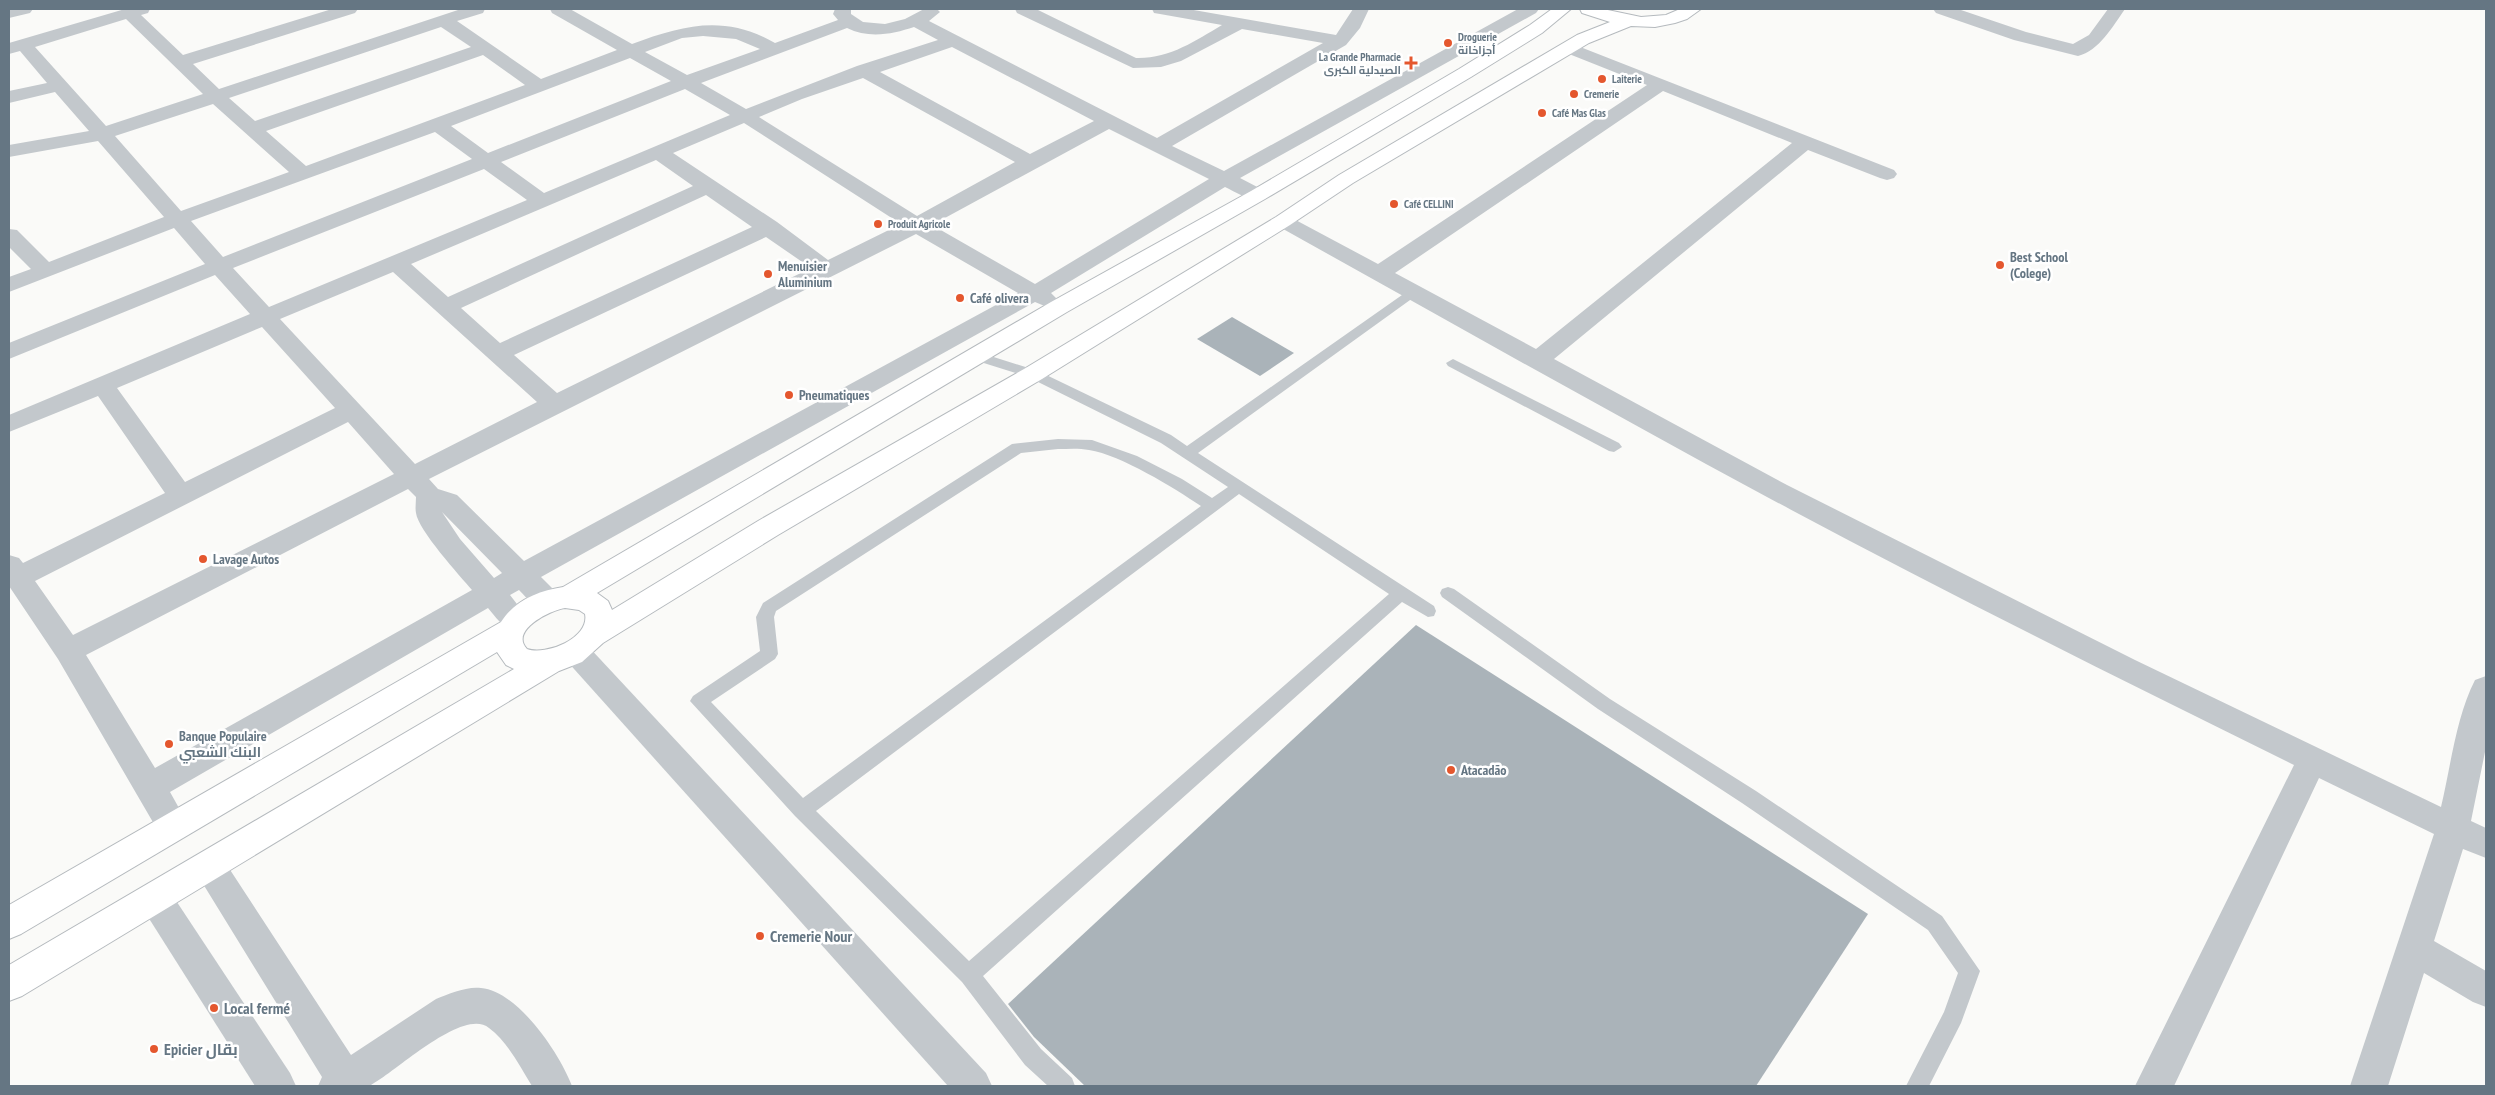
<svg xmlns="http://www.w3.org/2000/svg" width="2495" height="1095" viewBox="0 0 2495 1095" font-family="'PT Sans Narrow',Cairo,sans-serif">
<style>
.building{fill:#aab3b9}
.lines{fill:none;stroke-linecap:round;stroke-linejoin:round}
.primary-casing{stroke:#b5babe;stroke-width:2}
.lane{fill:#c3c8cc;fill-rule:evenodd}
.street{fill:#c3c8cc;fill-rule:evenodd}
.primary{fill:#fff;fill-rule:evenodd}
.poi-dot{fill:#e4572e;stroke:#fff;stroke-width:2}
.labels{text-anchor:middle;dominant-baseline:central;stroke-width:5;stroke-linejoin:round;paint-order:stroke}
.far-poi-label{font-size:11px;font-weight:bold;fill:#657683;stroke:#fff;text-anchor:start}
.poi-label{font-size:14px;font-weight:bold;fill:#657683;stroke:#fff;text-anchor:start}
.near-poi-label{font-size:16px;font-weight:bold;fill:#657683;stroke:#fff;text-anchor:start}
</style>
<rect width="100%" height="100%" fill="#fafaf8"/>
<!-- building -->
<g class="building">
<path d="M1232,317L1294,353L1260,376L1197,339Z"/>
<path d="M1416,625L1868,914L1756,1086H1085L1034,1037L1008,1004Z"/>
</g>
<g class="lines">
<defs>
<path id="primary" d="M1552,9H1571L1542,33L1471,77L1265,199L1067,312L597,593L608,601L612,610L758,521L1024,369L1276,217L1339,175L1577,35L1610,22L1582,13L1580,9H1603L1641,17L1666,15L1680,9H1701L1687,19L1675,23L1655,27L1631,26L1589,43L1353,183L1290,225L1042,379L778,535L603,643L582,662L559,671L22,996L9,1001V965L514,669L506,665L497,652L21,934L9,939V905L501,622C515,600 538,591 563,587L1051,302L1251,191L1459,69L1530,25ZM565,608L579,610L585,614C590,638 546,656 527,649C509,630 551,610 565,608Z"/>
</defs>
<!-- primary casing -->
<use href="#primary" class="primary-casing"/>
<!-- lane -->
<g class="lane">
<path d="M1412,288L1417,289L1419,292L1417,295L1198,453L1434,606L1436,611L1434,616L1428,617L1402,602L983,976L1041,1049L1072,1078L1075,1086H1048L1025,1065L962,982L795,816L690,701L693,696L760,651L756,617L763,603L1012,444L1058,439L1092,440L1137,456L1182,479L1212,498L1228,487L1161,443L1028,377L971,359L969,356L971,353H981L1038,371L1171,435L1187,446ZM1058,449C1068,449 1079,448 1089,450C1121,455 1174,488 1201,506L803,798L711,702L775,659L778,654L774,617L776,611L1021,453ZM1239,494L1389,594L969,961L816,811Z"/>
<path d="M1453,359L1619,443L1622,447L1614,452L1609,451L1448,366L1446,363Z"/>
<path d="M1448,587L1454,589L1610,699L1756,791L1942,916L1980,971L1961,1023L1929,1086H1906L1944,1012L1958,973L1928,930L1742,803L1598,709L1442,597L1440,593L1442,589Z"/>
</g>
<!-- street -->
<g class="street">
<path d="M9,9H33L30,13L9,18Z"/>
<path d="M125,9H150L148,13L141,15L183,55L332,9H358L355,13L193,64L219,89L461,9H485L483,13L457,21L541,79L617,50L552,13L550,9H570L632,44C683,25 725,14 775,43L838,20L833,14L835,9H851V14L863,22L885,24L905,19L924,9H937L940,12L929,21L1157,138L1323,43L1242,29L1181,61L1161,67L1133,68L1017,13L1015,9H1036L1136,58C1169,59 1195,41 1222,25L1160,14L1154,13L1152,9H1188L1336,35L1353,9H1369L1360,28L1346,45L1172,146L1224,171L1518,9H1539L1536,13L1240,178L1265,191L1268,195L1265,199C1251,203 1238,193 1225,187L1051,293L1058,300L1055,305L1047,307L1035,302L541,577L557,593L561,601L557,609C538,614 531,602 519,590L510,595L530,621L526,629C507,635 500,622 488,608L170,792L189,826L185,836L173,840L161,836L58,659L9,586V555L19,558L23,563L165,493L98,396L9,432V415L250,314L215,275L9,359V343L205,264L174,228L9,292V277L31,269L9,247V229L17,230L49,262L164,217L98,141L9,157V145L89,131L55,92L9,103V91L47,83L20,51L9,54V43ZM126,19L203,94L106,126L35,47ZM441,27L471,47L255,121L229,98ZM914,27L938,40L857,66L746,109L701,83L847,28C869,39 893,34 914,27ZM703,36L736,39L760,49L687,75L645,52L682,38ZM952,47L1094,121L1030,154L880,72ZM483,55L525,85L306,166L266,131ZM630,58L671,81L488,153L451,126ZM863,78L1015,162L917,216L759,117L802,99ZM685,89L730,115L544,193L501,162ZM213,104L289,172L181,211L115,136ZM744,123L901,224L828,260L777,222L673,153ZM1109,129L1209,179L1035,284L932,225ZM435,132L472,159L223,257L191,221ZM656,160L693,186L448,297L411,264ZM484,169L527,200L269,307L233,268ZM706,195L752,227L500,343L461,308ZM916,234L1018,293L524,561L457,495L438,489L429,479ZM766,237L811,268L557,393L514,355ZM393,272L537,402L415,464L280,319ZM262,327L335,408L185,482L117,388ZM348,422L394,474L73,635L35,581ZM408,489L416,497C416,502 415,508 416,513C418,530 460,576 472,590L155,768L86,655ZM442,512L502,573L494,578L460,539Z"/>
<path d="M1933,9H1958L2026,32L2073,44L2089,35L2108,9H2125C2113,26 2099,51 2078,56L2014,40L1936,13Z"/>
<path d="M1570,43L1894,170L1897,174L1894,178L1887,180L1880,178L1808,150L1554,359L1787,485L2135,660L2441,807C2451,765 2456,717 2475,680L2486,676V747L2471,821L2486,828V858L2463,849L2434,941L2486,971V1007L2473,1002L2424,973L2388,1086H2350L2434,834L2319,778L2174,1086H2135L2294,765C2117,678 1941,590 1767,497C1602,408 1439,316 1276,225L1272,221L1276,217L1283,215L1290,217L1378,264L1647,85L1564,52L1561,48L1564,44ZM1663,91L1792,143L1536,349L1395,273Z"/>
<path d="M576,641L586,644L986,1073L992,1086H948L566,660L561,652L566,644Z"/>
<path d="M209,851L221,856L351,1055L436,999C448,994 467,986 481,988C518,991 560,1054 572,1086H532C520,1067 508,1042 489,1028C463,1007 396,1072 371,1085C362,1090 330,1086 318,1086L322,1077L192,866L197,856Z"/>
<path d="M155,883L167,887L290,1073L296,1086H255L143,909L138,898L143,887Z"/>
</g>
<!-- primary -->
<use href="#primary" class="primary"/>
</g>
<!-- markers -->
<g class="poi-dot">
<circle cx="1448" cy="43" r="5"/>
<path d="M1408.5 55.5h5v5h5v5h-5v5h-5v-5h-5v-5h5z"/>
<circle cx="1602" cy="79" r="5"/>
<circle cx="1574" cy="94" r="5"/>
<circle cx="1542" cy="113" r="5"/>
<circle cx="1394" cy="204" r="5"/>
<circle cx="878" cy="224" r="5"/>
<circle cx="2000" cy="265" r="5"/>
<circle cx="768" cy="274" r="5"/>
<circle cx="960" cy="298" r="5"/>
<circle cx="789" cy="395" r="5"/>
<circle cx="203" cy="559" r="5"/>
<circle cx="169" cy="744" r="5"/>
<circle cx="1451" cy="770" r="5"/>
<circle cx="760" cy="936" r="5"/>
<circle cx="214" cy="1008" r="5"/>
<circle cx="154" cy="1049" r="5"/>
</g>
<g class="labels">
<!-- far-poi labels -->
<g class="far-poi-label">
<text x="1458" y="37">Droguerie<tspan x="1458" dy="13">أجزاخانة</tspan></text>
<text x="1401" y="57" text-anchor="end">La Grande Pharmacie<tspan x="1401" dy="13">الصيدلية الكبرى</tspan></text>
<text x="1612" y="79">Laiterie</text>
<text x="1584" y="94">Cremerie</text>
<text x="1552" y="113">Café Mas Glas</text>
<text x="1404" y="204">Café CELLINI</text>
<text x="888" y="224">Produit Agricole</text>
</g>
<!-- poi labels -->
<g class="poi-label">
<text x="2010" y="257">Best School<tspan x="2010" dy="16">(Colege)</tspan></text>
<text x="778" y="266">Menuisier<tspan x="778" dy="16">Aluminium</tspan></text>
<text x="970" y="298">Café olivera</text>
<text x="799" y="395">Pneumatiques</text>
<text x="213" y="559">Lavage Autos</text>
<text x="179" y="736">Banque Populaire<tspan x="179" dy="16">البنك الشعبي</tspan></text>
<text x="1461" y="770">Atacadão</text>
</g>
<!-- near-poi labels -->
<g class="near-poi-label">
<text x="770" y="936">Cremerie Nour</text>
<text x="224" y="1008">Local fermé</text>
<text x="164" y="1049">Epicier بقال</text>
</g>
</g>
<!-- border -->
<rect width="2495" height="1095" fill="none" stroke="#657683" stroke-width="20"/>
</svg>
